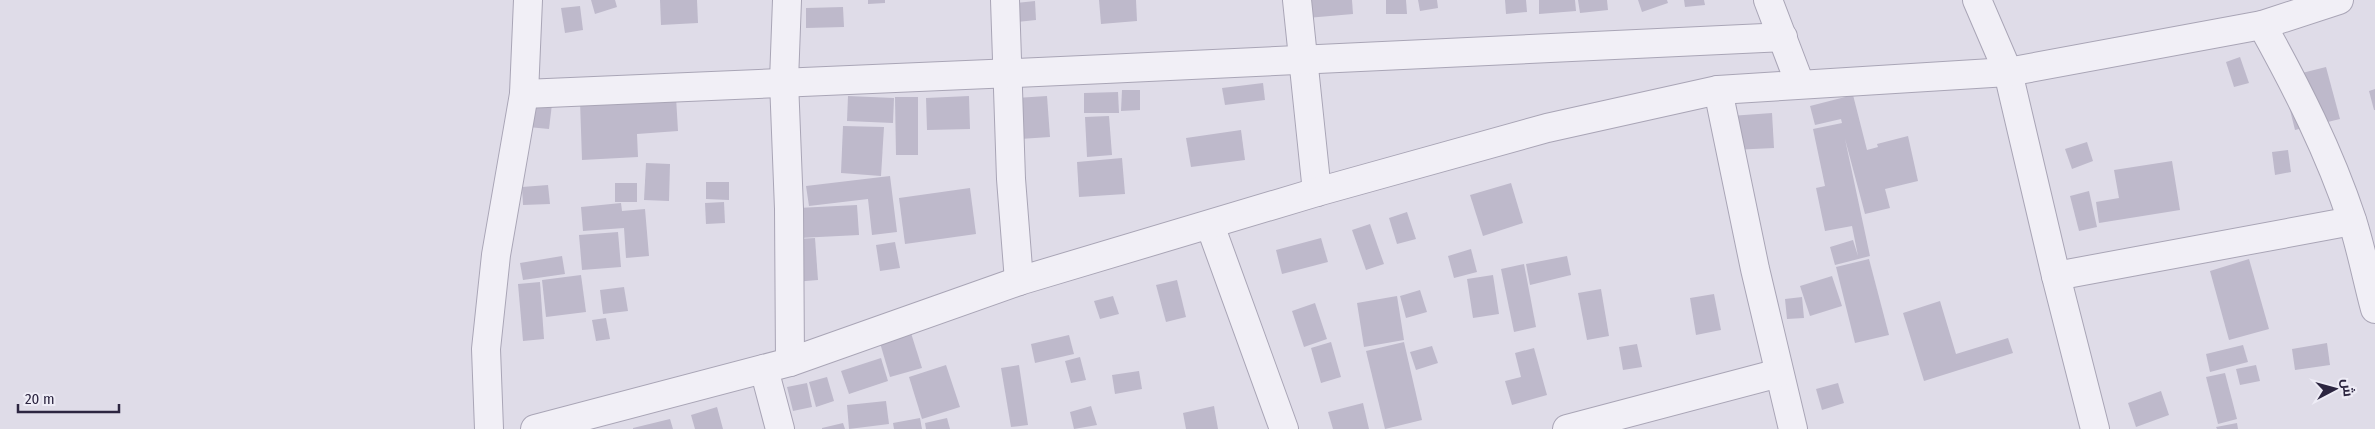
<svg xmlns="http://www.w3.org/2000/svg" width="2375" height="429" viewBox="0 0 2375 429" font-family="'Fira Sans Condensed',Cairo,sans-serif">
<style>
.building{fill:#beb9cb}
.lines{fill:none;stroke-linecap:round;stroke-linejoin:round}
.minor-casing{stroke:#a9a5b6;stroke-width:30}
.minor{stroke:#f1eff6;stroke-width:28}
</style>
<rect width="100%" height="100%" fill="#dfdce8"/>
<!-- building -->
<g class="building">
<path d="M591,0H615L617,7L595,14Z"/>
<path d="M660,0H697L698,23L661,25Z"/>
<path d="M868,0H885V3L868,4Z"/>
<path d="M1099,0H1136L1137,21L1101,24Z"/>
<path d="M1306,0H1352L1353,14L1307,18Z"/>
<path d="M1386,0H1406L1407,14H1386Z"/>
<path d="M1418,0H1437L1438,8L1420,11Z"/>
<path d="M1505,0H1526L1527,12L1506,14Z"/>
<path d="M1539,0H1575L1576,11L1539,14Z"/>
<path d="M1578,0H1607L1608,10L1580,13Z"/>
<path d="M1638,0H1667L1668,3L1642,12Z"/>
<path d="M1684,0H1704L1705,5L1685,7Z"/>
<path d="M1035,1L1036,20L1017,22L1016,3Z"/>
<path d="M580,6L583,30L565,33L561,8Z"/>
<path d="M843,7L844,27L806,28V8Z"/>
<path d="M2240,57L2249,83L2234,87L2226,62Z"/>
<path d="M2326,67L2340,119L2295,130L2282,78Z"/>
<path d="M1263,83L1265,100L1225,105L1222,88Z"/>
<path d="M2375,89V110H2374L2369,91Z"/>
<path d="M1122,90H1140V110L1121,111Z"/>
<path d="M1118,92L1119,113H1084V93Z"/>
<path d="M1853,95L1867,150L1878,147L1877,144L1908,136L1918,181L1885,189L1890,208L1865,214L1845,139L1870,256L1835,265L1830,247L1853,240L1858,256L1852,226L1825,231L1816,188L1825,186L1813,129L1842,123L1841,119L1815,125L1810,106Z"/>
<path d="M848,96L894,98L893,123L847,121Z"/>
<path d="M969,96L970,129L927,130L926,98Z"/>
<path d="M1047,96L1050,137L1020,139L1016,98Z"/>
<path d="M676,97L678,131L637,134L638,157L582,160L580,101Z"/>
<path d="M895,97H918V155H896Z"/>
<path d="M531,101L552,104L549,129L528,127Z"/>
<path d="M1772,113L1774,148L1732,150L1730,116Z"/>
<path d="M1109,116L1112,155L1087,157L1085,117Z"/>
<path d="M843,126L884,127L881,176L841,173Z"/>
<path d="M1241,130L1245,160L1191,167L1186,138Z"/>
<path d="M2087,142L2093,161L2072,169L2065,149Z"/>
<path d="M2288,150L2291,172L2275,175L2272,152Z"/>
<path d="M1122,158L1125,194L1079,197L1077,162Z"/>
<path d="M2172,161L2180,210L2099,223L2096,202L2119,198L2114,170Z"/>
<path d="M646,163L670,164L669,201L644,200Z"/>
<path d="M890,176L897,232L872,235L868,199L809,206L806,186Z"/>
<path d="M706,182H729V200L706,199Z"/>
<rect x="615" y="183" width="22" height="19"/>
<path d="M1511,183L1523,223L1483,236L1470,195Z"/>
<path d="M548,185L550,204L523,205L522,187Z"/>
<path d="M970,188L976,234L905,244L899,198Z"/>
<path d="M2089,191L2097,227L2079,231L2070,196Z"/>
<path d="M724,202L725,223L706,224L705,203Z"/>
<path d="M621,203L622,211L645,209L649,256L626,258L624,228L583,231L581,207Z"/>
<path d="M857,205L859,235L779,239L778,209Z"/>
<path d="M1407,212L1416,239L1397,244L1389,218Z"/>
<path d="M1370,224L1384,264L1366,270L1352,230Z"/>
<path d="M618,232L621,267L582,270L579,235Z"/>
<path d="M815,238L818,280L781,283L778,240Z"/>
<path d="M1321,238L1328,262L1282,274L1276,250Z"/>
<path d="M895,242L900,268L880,271L876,245Z"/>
<path d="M1471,249L1477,272L1454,278L1448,256Z"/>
<path d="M562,256L565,274L523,280L520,263Z"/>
<path d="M1567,256L1571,275L1530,285L1526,264Z"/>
<path d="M1869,259L1889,335L1855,343L1836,267Z"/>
<path d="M2249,259L2269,329L2229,340L2210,271Z"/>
<path d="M1524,264L1536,327L1514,332L1501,269Z"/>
<path d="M581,275L586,312L546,317L542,280Z"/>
<path d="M1493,275L1499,314L1473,318L1467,279Z"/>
<path d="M1832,276L1842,306L1810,316L1800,286Z"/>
<path d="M1177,280L1186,317L1166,322L1156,285Z"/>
<path d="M540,282L544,339L523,341L518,284Z"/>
<path d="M624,287L628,311L603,314L600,290Z"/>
<path d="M1601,289L1609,336L1587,340L1578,293Z"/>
<path d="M1420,290L1427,312L1406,318L1400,296Z"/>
<path d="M1714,294L1721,330L1696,335L1690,298Z"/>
<path d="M1113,296L1119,314L1100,319L1094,301Z"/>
<path d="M1397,296L1404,340L1364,347L1357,303Z"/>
<path d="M1802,297L1804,318L1787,319L1785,299Z"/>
<path d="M1940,301L1956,354L2008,338L2013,353L1924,381L1903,313Z"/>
<path d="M1315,303L1327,339L1304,347L1292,311Z"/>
<path d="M606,318L610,339L596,341L592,320Z"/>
<path d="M911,333L922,368L890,377L880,343Z"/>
<path d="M1069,335L1074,354L1035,363L1031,344Z"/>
<path d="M1331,342L1341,377L1321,383L1311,348Z"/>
<path d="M1404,342L1422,420L1385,429L1366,351Z"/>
<path d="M2327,343L2330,365L2295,370L2292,349Z"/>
<path d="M1637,344L1642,367L1623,370L1619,347Z"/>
<path d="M2243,345L2248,362L2210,372L2206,354Z"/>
<path d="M1432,346L1438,363L1416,370L1410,352Z"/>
<path d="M1534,348L1547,395L1512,405L1505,381L1521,377L1515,353Z"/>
<path d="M1080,357L1086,380L1071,383L1065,361Z"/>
<path d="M881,358L888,381L849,394L841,371Z"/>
<path d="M946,365L960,407L922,419L909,377Z"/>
<path d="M1019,365L1028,425L1011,427L1001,368Z"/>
<path d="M2256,365L2260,381L2240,385L2236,369Z"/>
<path d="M1139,371L1142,389L1115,394L1112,375Z"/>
<path d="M2225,373L2237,419L2218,424L2206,377Z"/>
<path d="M827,377L834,401L816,407L809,382Z"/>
<path d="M807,383L812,407L793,411L787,387Z"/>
<path d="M1838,383L1844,403L1822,410L1816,389Z"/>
<path d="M2161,391L2169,415L2136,427L2128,403Z"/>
<path d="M886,401L889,424L849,429L847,405Z"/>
<path d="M1363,403L1369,429H1333L1328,412Z"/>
<path d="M1091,406L1097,425L1074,429L1070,412Z"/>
<path d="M1214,406L1218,429H1186L1183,413Z"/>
<path d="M717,407L723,429H695L691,415Z"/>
<path d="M920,418L922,429H894L893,423Z"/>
<path d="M947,418L950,429H926L925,423Z"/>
<path d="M670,419L673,429H633V428Z"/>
<path d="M843,423L845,429H822V428Z"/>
<path d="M2237,423L2238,429H2217L2216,427Z"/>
</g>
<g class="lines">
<defs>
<g id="minor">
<path d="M787,0L784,81L789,209L790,362"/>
<path d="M1005,0L1011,179L1019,281"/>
<path d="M1297,0L1317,192"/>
<path d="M1768,0L1800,84"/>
<path d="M1977,0L2008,72L2056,276L2095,429"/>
<path d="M2262,25C2297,88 2329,151 2352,220C2361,248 2367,279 2375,309"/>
<path d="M1718,90L1755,269L1793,429"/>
<path d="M524,94C944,75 1363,60 1783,37"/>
<path d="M1210,225L1284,429"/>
<path d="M2056,276L2352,221"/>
<path d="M764,369L780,429"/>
<path d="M489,429L486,349L496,255L524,94L528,0"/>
<path d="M535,429L790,362L1019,281L1317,192L1547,128L1718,90L2008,72L2262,25L2339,0"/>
<path d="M1567,429L1779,373"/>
</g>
</defs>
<!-- minor casing -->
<use href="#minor" class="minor-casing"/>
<!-- minor -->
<use href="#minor" class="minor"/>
</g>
<!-- north arrow -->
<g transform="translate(2335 389) rotate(84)" stroke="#eeecf6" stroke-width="4" paint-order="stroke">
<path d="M0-4L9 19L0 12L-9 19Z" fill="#2c2540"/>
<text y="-8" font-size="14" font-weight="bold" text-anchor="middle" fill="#2c2540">ش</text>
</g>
<!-- scale -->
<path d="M18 404v8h101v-8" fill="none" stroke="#2c2540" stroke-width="2.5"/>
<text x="25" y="404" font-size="15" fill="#2c2540" stroke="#eeecf6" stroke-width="4" paint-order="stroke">20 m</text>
</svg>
